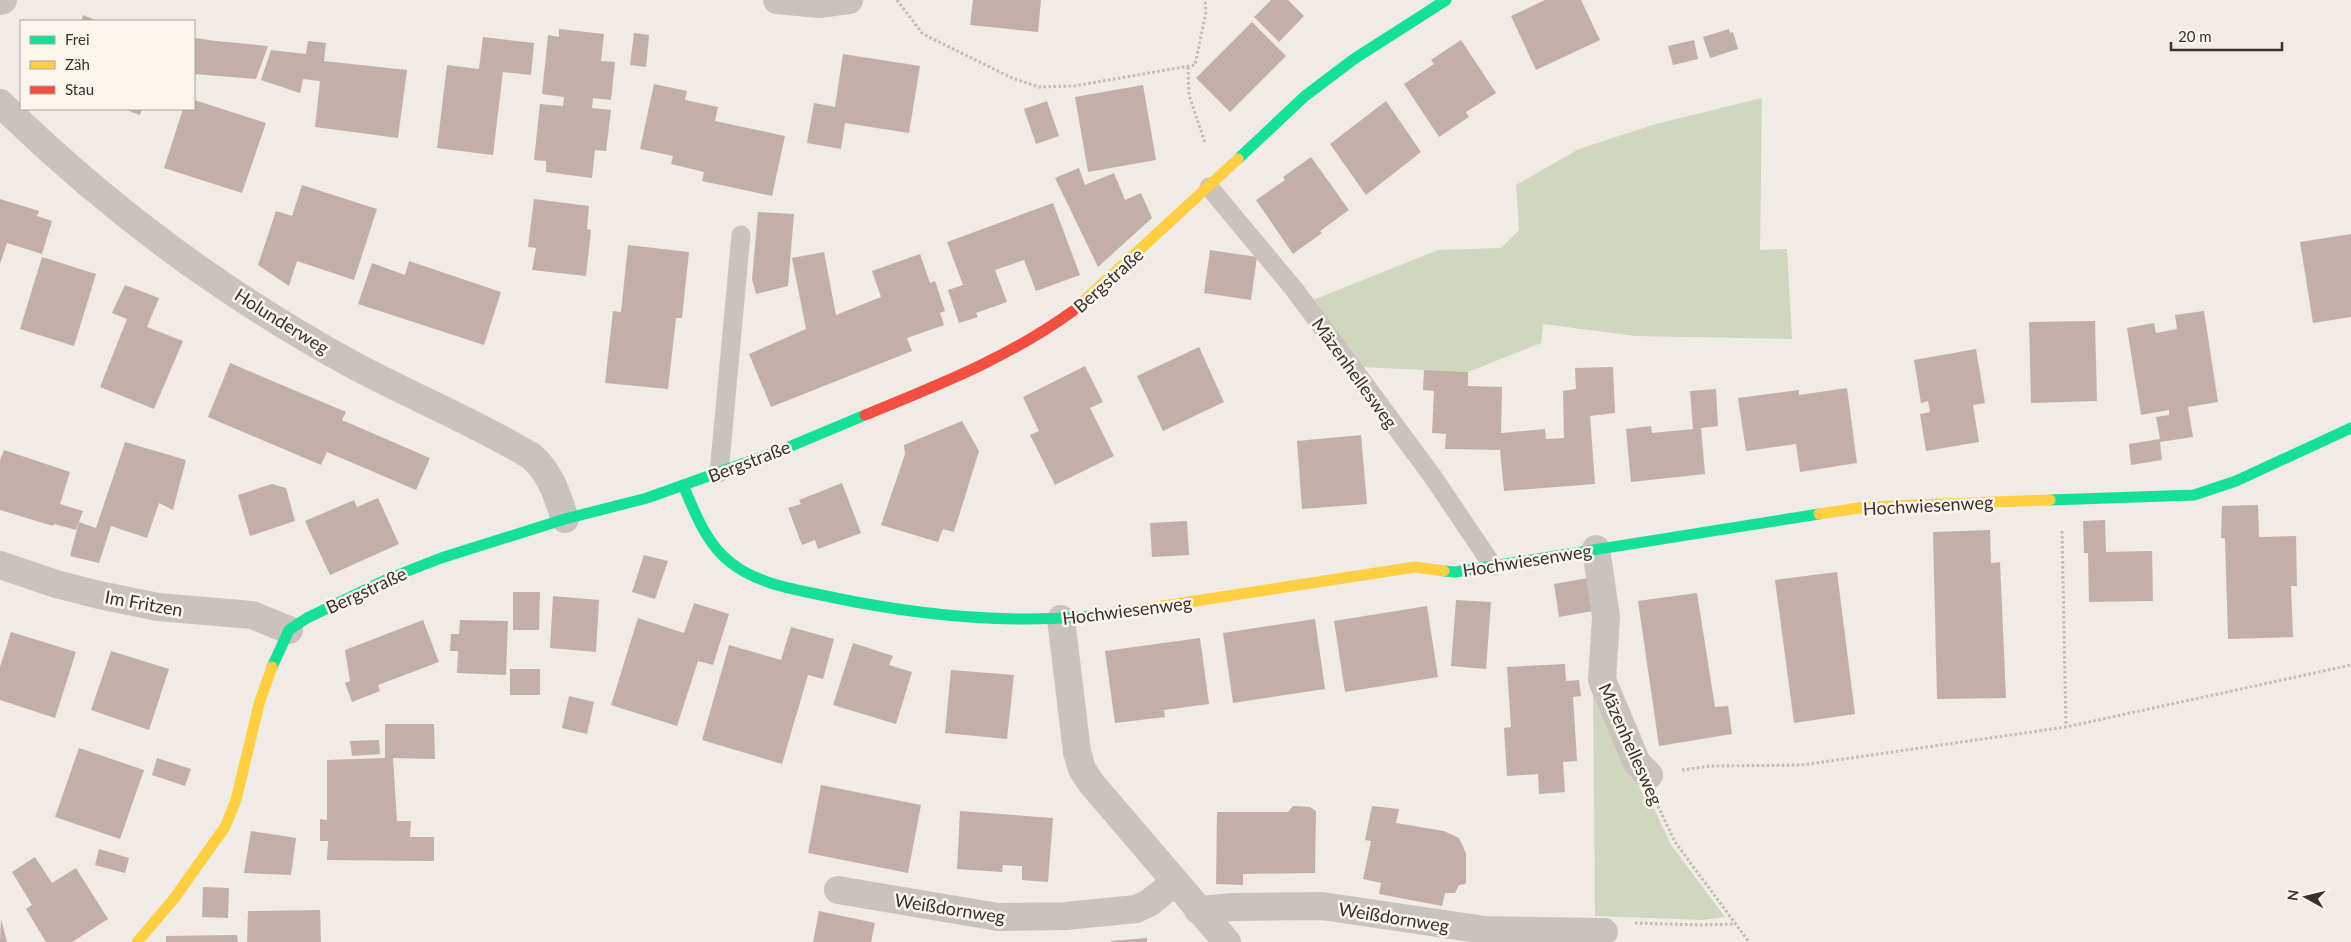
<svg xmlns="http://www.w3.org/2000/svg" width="2351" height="942" viewBox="0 0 2351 942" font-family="Lato,sans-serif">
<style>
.green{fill:#d1d6bf}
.building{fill:#c3afa7}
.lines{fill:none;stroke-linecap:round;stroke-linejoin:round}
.path{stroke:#c2bbb6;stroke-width:3;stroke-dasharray:2.5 2.5;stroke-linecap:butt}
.lane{stroke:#c9c3be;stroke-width:19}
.street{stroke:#c9c3be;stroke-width:28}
.fast{stroke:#16e098;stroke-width:11}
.slow{stroke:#ffcf43;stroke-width:11}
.jam{stroke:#f24e42;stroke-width:11}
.labels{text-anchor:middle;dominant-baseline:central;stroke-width:5;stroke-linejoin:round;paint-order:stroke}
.street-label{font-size:18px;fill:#3b302b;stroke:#fbf5ee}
</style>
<rect width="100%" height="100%" fill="#f0ebe5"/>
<!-- green -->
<g class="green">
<path d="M1762,98L1760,250L1787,249L1792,339L1636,336L1543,324L1541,343L1468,372L1361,367L1313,300L1438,250L1501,248L1519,230L1516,185L1579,149L1656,124Z"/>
<path d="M1593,686L1643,795L1652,804L1671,845L1725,917L1703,920L1595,916Z"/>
</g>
<!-- building -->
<g class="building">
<path d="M973,0H1041L1038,32L970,25Z"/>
<path d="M1271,0H1288L1304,16L1279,42L1254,17Z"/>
<path d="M1545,0H1581L1600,40L1536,70L1511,16Z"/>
<path d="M83,15L98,21H81Z"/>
<path d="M1252,22L1286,56L1230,112L1196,78Z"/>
<path d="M559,29L604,34L601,61L615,62L611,100L593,98L592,108L611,110L606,151L595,150L592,178L546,172V161L534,160L540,104L563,106L564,97L542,94L548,35L559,37Z"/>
<path d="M1729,29L1730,33L1733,32L1738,49L1710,58L1703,37Z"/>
<path d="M634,33L649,35L646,67L630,65Z"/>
<path d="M483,37L534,43L531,75L503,72L493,155L437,148L447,65L479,69Z"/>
<path d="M194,38L216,41L268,46L256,79L194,74Z"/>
<path d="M1461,40L1496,93L1466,112L1469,117L1439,137L1404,84L1434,64L1431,60Z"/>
<path d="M1694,40L1698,59L1673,65L1668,46Z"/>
<path d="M308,41L326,43L324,61L407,70L398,138L315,127L320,81L303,79L300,93L261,80L271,50L306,54Z"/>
<path d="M843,54L920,66L909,133L845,123L841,149L807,143L814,103L835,107Z"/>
<path d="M654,84L687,91L685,100L718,107L715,121L785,136L772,196L702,181L704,172L671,164L673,156L640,149Z"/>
<path d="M1143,85L1156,160L1088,172L1075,97Z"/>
<path d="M194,100L266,123L242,193L164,168L183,109H194Z"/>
<path d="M1047,101L1059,136L1036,144L1024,109Z"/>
<path d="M1386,101L1421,152L1366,195L1330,144Z"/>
<path d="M124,109H142L140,115Z"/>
<path d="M1311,157L1349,210L1320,231L1322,233L1293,254L1256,200L1285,180L1283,177Z"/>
<path d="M1079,168L1085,185L1114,173L1125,200L1141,193L1152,218L1098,267L1055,178Z"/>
<path d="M302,185L377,209L354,280L297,261L289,286L258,265L276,211L292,216Z"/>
<path d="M0,199L39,211L37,216L52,221L42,254L7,243L0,264Z"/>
<path d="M534,199L589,206L587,229L591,230L586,276L532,270L536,248L528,247Z"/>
<path d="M1053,203L1080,275L1036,291L1024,260L995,270L1007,302L976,313L978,317L959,323L948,290L963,285L947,242Z"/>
<path d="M758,212L794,214L788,286L756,294L752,279Z"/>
<path d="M2351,234V317L2313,323L2300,242Z"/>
<path d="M628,245L689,252L682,318H676L668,389L605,383L613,311L621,312Z"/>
<path d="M1210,250L1257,257L1251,300L1204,293Z"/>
<path d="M824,252L836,315L881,297L872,271L920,254L930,283L935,281L945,311L940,313L944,325L907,338L912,351L771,407L749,354L806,329L792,258Z"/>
<path d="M42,257L96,274L74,346L20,329Z"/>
<path d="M409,261L501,292L484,345L358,304L372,263L405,275Z"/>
<path d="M125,285L159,298L147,327L183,341L154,409L100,387L127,319L112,313Z"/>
<path d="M2204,311L2218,402L2188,407L2193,437L2160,442L2162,460L2131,465L2129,444L2160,439L2156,417L2169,415V410L2141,415L2127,328L2154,323L2156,333L2177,329L2175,315Z"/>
<path d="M2095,321L2097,401L2031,403L2029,322Z"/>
<path d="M1199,347L1224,402L1163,431L1137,376Z"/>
<path d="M1976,349L1985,403L1973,405L1979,442L1926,451L1920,414L1930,412L1928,401L1921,403L1914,360Z"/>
<path d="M230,363L346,412L342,420L430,458L416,490L327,452L321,465L208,417Z"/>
<path d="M1085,366L1103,402L1090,408L1114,456L1055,485L1030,435L1039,431L1023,397Z"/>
<path d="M1613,367L1615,413L1590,416L1595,484L1504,491L1500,450L1445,449L1446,434L1432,433L1434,391L1423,390L1424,370L1468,372V386L1502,387L1501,433L1545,429L1546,439L1564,438L1563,391L1576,389L1575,368Z"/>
<path d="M1847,388L1857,463L1800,472L1796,444L1746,451L1738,398L1799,390V395Z"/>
<path d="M1716,389L1718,426L1701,428L1705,474L1631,482L1626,429L1651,426L1652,433L1693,429L1690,391Z"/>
<path d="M962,421L979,451L954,532L943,529L938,542L881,525L905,454L904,445Z"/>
<path d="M1361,435L1367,504L1302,509L1297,441Z"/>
<path d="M125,442L186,460L173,510L159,503L147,538L111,526L99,563L70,556L79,522L96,528Z"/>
<path d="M4,450L70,472L60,504L83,511L76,530L54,524L53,526L0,510V460Z"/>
<path d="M842,483L861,533L818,549L815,540L802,545L788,508L801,504L799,500Z"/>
<path d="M272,484L286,488L295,521L250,536L238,495Z"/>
<path d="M378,498L399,544L330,575L305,521L354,500L357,507Z"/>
<path d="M2258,505L2259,537L2296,536L2297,586H2291L2293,637L2228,639L2225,538H2221L2222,506Z"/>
<path d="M2105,520L2106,552L2152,551L2153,601L2089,602L2088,553H2084L2083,521Z"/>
<path d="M1187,521L1189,555L1152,557L1150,523Z"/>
<path d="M1990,530L1991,563L2000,562L2006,698L1937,699L1933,532Z"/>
<path d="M644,555L668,561L655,599L632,592Z"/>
<path d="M1837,572L1855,714L1794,723L1775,580Z"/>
<path d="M1588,578L1593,611L1559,617L1554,584Z"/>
<path d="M513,592H540L539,630H513Z"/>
<path d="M1697,593L1715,707L1728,706L1732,734L1659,746L1638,601Z"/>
<path d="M553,596L599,600L596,652L550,648Z"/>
<path d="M1456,600L1491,602L1486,669L1451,666Z"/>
<path d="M694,603L729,614L713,665L698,661L677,726L611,705L638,618L684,633Z"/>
<path d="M1427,606L1438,677L1345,692L1334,621Z"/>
<path d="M1315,619L1325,689L1233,703L1223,633Z"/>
<path d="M423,620L439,662L378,685L380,691L352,702L345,683L350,681L345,650Z"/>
<path d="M460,620L508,621L506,675L457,673L458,651H450L451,634H459Z"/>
<path d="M791,627L834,639L823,679L808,675L782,764L702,740L729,645L781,660Z"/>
<path d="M11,632L76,652L55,718L0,700V667Z"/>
<path d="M1200,638L1209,704L1164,710L1165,717L1115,723L1105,651Z"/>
<path d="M853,643L893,656L889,665L912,672L896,724L833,705Z"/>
<path d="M111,651L169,669L149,730L91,710Z"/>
<path d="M1565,664L1566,681L1579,680L1581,696L1573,697L1577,761L1563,762L1565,792L1539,794L1538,774L1507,776L1504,728L1511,727L1507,667Z"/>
<rect x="510" y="669" width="30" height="26"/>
<path d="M951,670L1014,675L1007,739L945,733Z"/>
<path d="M569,696L594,702L587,734L562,728Z"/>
<path d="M385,724H434L435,759L393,758L397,821H411L410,837H434V861L327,860L328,841H320V819L327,820V760L385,758Z"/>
<path d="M379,740L380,754L352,756L350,741Z"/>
<path d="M79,748L144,770L120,839L55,817Z"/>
<path d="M157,758L191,769L185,786L152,775Z"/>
<path d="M821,785L921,805L908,873L808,853Z"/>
<path d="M1293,806L1310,807L1316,811L1315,873L1243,874V885L1216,884L1217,812H1288Z"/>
<path d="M1372,806L1399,809L1396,823L1444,831L1459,838L1466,853V884L1459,885L1455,893H1445L1442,906L1379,894L1381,883L1363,879L1371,841L1365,840Z"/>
<path d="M960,811L1053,818L1048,882L1022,880V866L1003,865L1002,872L957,869Z"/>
<path d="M251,831L296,838L291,875L244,873Z"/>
<path d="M99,849L129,858L125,873L95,865Z"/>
<path d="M35,857L52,883L76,868L108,919L72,942H46L26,909L32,905L12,872Z"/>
<path d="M203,887L229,888L228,918L202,917Z"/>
<path d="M320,910L321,942H247L248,911Z"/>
<path d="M819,911L875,923L871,942H813Z"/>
<path d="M1,919L7,942H0Z"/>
<path d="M237,935L238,942H166V936Z"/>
<path d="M1147,938V942H1111V941Z"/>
</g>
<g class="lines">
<!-- path -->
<g class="path">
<path d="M897,0L922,33L929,37L1012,78L1039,87L1074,86L1195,65L1206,12L1205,0"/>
<path d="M1188,67L1189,95L1205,143"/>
<path d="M2062,531L2066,727"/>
<path d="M1682,770L1711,766L1802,765L2066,727L2351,665"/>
<path d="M1658,806L1675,842L1749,942"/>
<path d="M1635,923L1700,925L1736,924"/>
</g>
<!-- lane -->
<g class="lane">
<path d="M1209,187L1294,289L1433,477L1493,566"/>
<path d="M719,473L741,235"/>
</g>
<!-- street -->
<g class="street">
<path d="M777,0L819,4L849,0"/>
<path d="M0,1L3,0"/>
<path d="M0,103C105,206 226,296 355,366C413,397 475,422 531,456C551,473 557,495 565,519"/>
<path d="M1596,549L1606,617L1602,680L1637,763L1649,775"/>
<path d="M0,565L56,584L99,595L158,607L252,615L289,630"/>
<path d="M1061,619L1077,752L1082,769L1091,783L1227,942"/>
<path d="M838,890L998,917L1066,916L1136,909L1149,903L1174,883"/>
<path d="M1198,910L1234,907L1322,906L1485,930L1604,932"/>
</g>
<!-- fast -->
<g class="fast">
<path d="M1238,159L1305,96L1354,59L1446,0"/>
<path d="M683,485C695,513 706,543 730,562C757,584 793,589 826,596C924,617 1024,627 1124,612"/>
<path d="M2050,500L2194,495L2236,481L2351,428"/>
<path d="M1444,571L1455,572L1819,514"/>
<path d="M272,667L289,630L307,618L390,578L441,558L565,519L647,498L784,449L865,415"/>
</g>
<!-- slow -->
<g class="slow">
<path d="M1073,311L1238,159"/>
<path d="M1819,514L1866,507L2050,500"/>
<path d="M1124,612L1415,567L1444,571"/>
<path d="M137,942L173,900L225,827L236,800L259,704L272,667"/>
</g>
<!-- jam -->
<path class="jam" d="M865,415C938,385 1008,358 1073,311"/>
</g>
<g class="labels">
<!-- street labels -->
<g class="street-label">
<text transform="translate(1108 280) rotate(-42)">Bergstraße</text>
<text transform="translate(282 321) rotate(32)">Holunderweg</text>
<text transform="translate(1355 373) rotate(54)">Mäzenhellesweg</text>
<text transform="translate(749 461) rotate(-21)">Bergstraße</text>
<text transform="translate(1928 505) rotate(-3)">Hochwiesenweg</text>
<text transform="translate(1527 560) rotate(-9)">Hochwiesenweg</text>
<text transform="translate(366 590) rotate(-25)">Bergstraße</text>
<text transform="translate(144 603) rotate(10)">Im Fritzen</text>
<text transform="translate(1127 610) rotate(-7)">Hochwiesenweg</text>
<text transform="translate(1631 744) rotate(66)">Mäzenhellesweg</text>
<text transform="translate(950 908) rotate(9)">Weißdornweg</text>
<text transform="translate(1394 917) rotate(9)">Weißdornweg</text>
</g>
</g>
<!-- legend -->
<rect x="20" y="20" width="175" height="90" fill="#fbf5ee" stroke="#aea6a0"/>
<rect x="30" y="36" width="25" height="8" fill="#16e098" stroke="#aea6a0"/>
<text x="65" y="45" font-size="15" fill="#3b302b">Frei</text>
<rect x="30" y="61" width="25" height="8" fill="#ffcf43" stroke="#aea6a0"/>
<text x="65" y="70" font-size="15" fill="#3b302b">Zäh</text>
<rect x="30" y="86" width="25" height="8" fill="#f24e42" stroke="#aea6a0"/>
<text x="65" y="95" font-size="15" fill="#3b302b">Stau</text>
<!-- north arrow -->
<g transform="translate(2306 897) rotate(278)" stroke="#fbf5ee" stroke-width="4" paint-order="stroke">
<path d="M0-4L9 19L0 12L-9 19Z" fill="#3b302b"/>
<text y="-8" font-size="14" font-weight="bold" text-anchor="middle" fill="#3b302b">N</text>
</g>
<!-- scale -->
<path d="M2171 42v8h111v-8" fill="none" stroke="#3b302b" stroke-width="2.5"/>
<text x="2178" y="42" font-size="15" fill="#3b302b" stroke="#fbf5ee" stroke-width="4" paint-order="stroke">20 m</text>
</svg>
